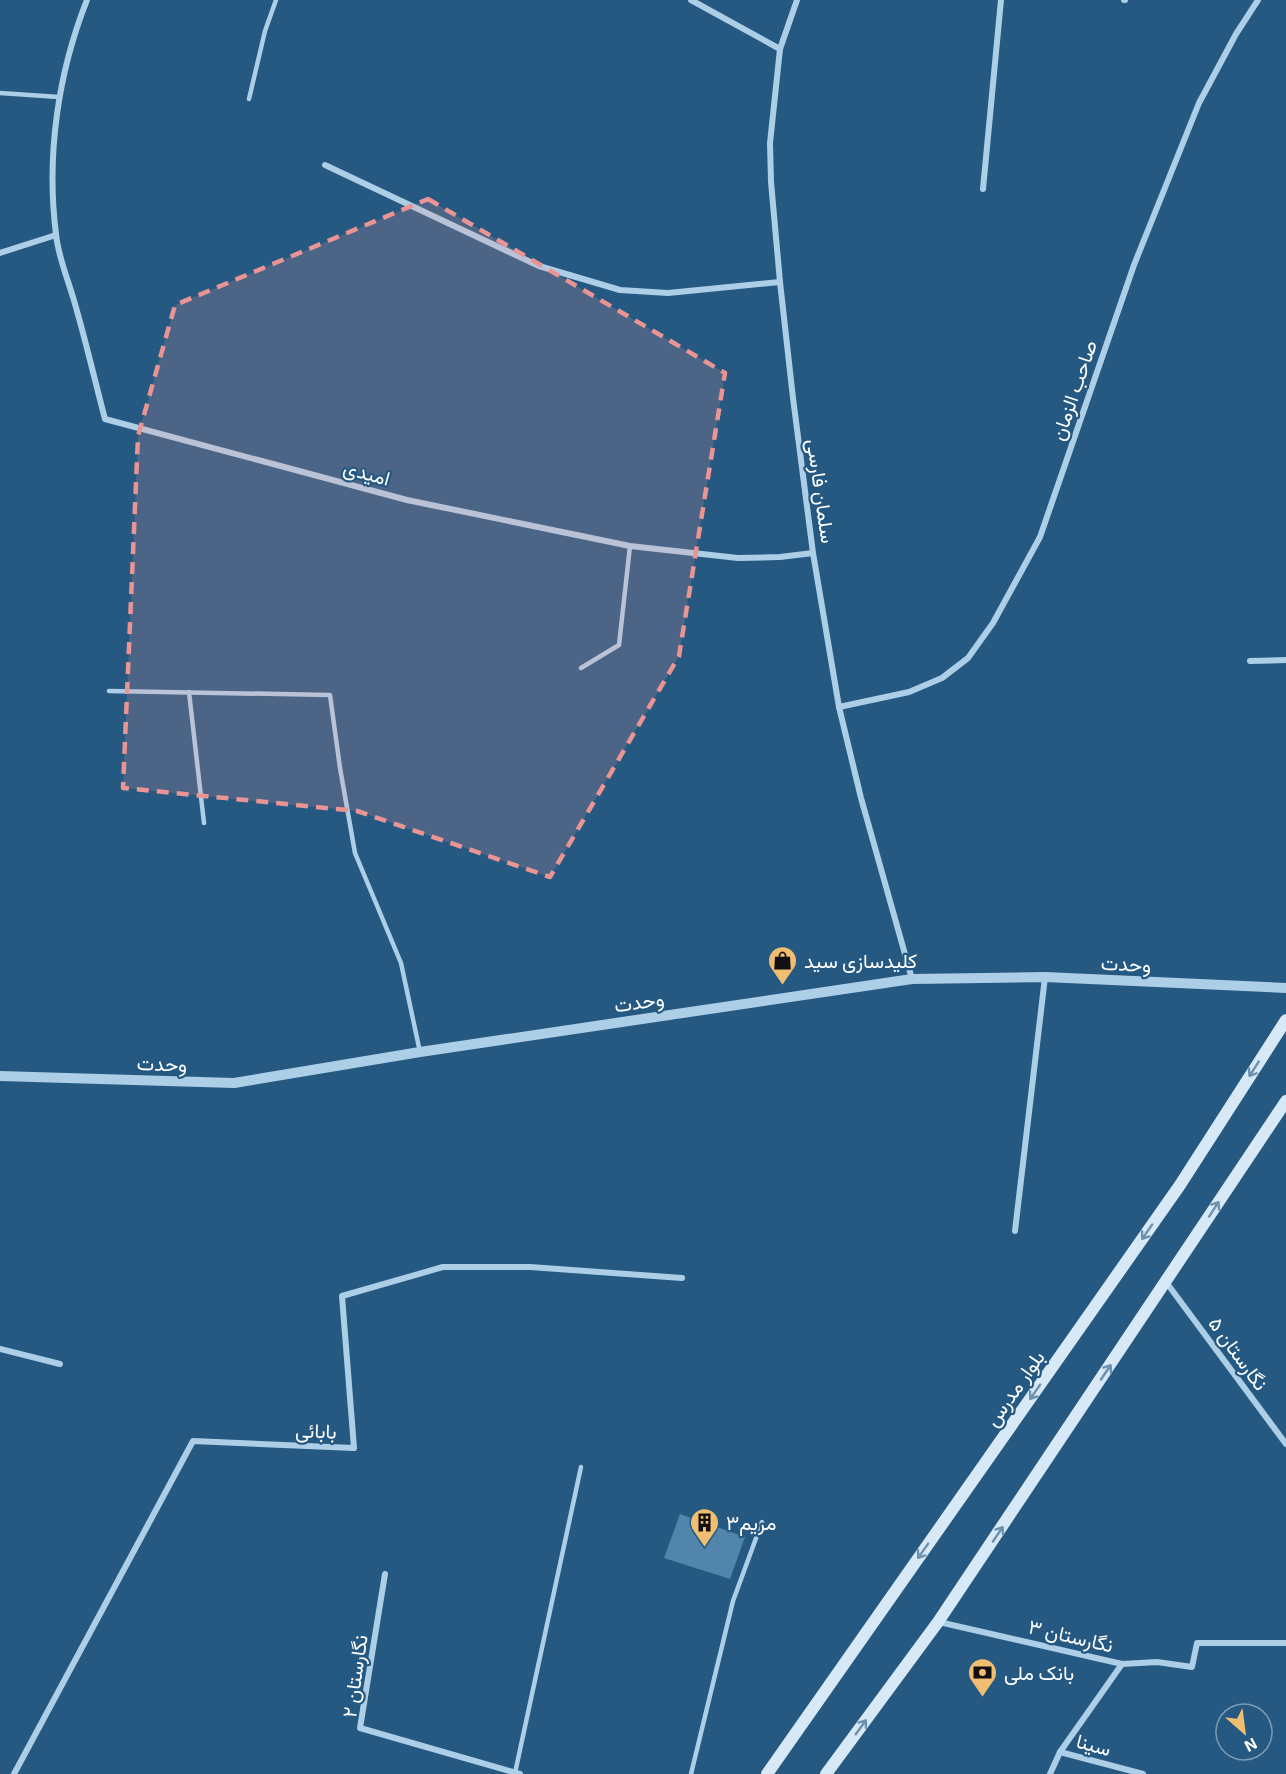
<svg xmlns="http://www.w3.org/2000/svg" width="1286" height="1774" viewBox="0 0 1286 1774" font-family="'Exo 2',Vazirmatn,sans-serif">
<style>
.building{fill:#5185ac}
.lines{fill:none;stroke-linecap:round;stroke-linejoin:round}
.service{stroke:#adcee7;stroke-width:4.5}
.minor{stroke:#adcee7;stroke-width:6}
.tertiary{stroke:#adcee7;stroke-width:10}
.secondary{stroke:#d7e8f6;stroke-width:12}
.oneway{stroke:#6c92b0}
.marked{fill:#ea9494;fill-opacity:0.2;stroke:#ea9494;stroke-width:4.5;stroke-dasharray:12 8;stroke-linejoin:round}
.labels{text-anchor:middle;dominant-baseline:central;stroke-width:4.5;stroke-linejoin:round;paint-order:stroke}
.street-label{font-size:20px;fill:#fff;stroke:#255982}
.poi-label{font-size:20px;fill:#fff;stroke:#255982;text-anchor:start}
</style>
<rect width="100%" height="100%" fill="#255982"/>
<!-- building -->
<path class="building" d="M680,1514L745,1537L730,1579L664,1558Z"/>
<g class="lines">
<!-- service -->
<g class="service">
<path d="M0,93L59,97"/>
<path d="M249,99L265,31L276,0"/>
<path d="M581,668L619,645L630,546"/>
<path d="M109,691L330,695L340,768L355,853L401,963L420,1052"/>
<path d="M189,692L204,823"/>
<path d="M515,1773L581,1467"/>
<path d="M691,1774L733,1601L762,1522"/>
</g>
<!-- minor -->
<g class="minor">
<path d="M87,0C58,73 46,156 56,234C58,257 69,282 75,304C86,342 95,381 105,419L407,500L630,546L738,558L780,557L813,553"/>
<path d="M691,0L780,49"/>
<path d="M797,0L780,49L770,143L771,182L780,282L793,398L813,553L839,707L861,798L912,979"/>
<path d="M1124,0H1125"/>
<path d="M325,165L539,266L620,290L668,293L780,282"/>
<path d="M983,189L1001,0"/>
<path d="M0,253L56,235"/>
<path d="M1250,661L1286,660"/>
<path d="M839,707L909,692L942,678L968,658L993,623L1040,537L1134,265L1199,103L1236,34L1258,0"/>
<path d="M1015,1231L1045,977"/>
<path d="M1166,1282L1286,1444"/>
<path d="M0,1349L60,1364"/>
<path d="M385,1574L360,1728L520,1774"/>
<path d="M939,1622L1122,1664L1157,1662L1192,1667L1197,1643H1286"/>
<path d="M1060,1752L1122,1664"/>
<path d="M14,1774L193,1441L354,1448L342,1296L443,1267H530L682,1278"/>
<path d="M1050,1774L1060,1752L1143,1774"/>
</g>
<!-- tertiary -->
<path class="tertiary" d="M0,1076L234,1083L420,1052L912,979L1045,977L1286,988"/>
<!-- secondary -->
<g class="secondary">
<path d="M767,1774L1180,1185L1286,1020"/>
<path d="M826,1774L938,1622L1286,1101"/>
</g>
</g>
<!-- one-way arrows -->
<defs><path id="oneway-shaft" d="M-6 0H5M1.5-3L5.5 0L1.5 3" fill="none" stroke-width="1.6" stroke-linecap="round" stroke-linejoin="round" transform="scale(1.5)"/></defs>
<g class="oneway">
<use href="#oneway-shaft" transform="translate(1254 1069) rotate(123)"/>
<use href="#oneway-shaft" transform="translate(1214 1209) rotate(-57)"/>
<use href="#oneway-shaft" transform="translate(1147 1232) rotate(125)"/>
<use href="#oneway-shaft" transform="translate(1106 1372) rotate(-56)"/>
<use href="#oneway-shaft" transform="translate(1035 1392) rotate(125)"/>
<use href="#oneway-shaft" transform="translate(998 1534) rotate(-56)"/>
<use href="#oneway-shaft" transform="translate(923 1551) rotate(125)"/>
<use href="#oneway-shaft" transform="translate(861 1727) rotate(-54)"/>
</g>
<!-- marked area -->
<path class="marked" d="M428,199L725,373L679,656L550,877L357,811L123,788L138,436L175,305Z"/>
<!-- icons -->
<defs>
<symbol id="shop-pin" viewBox="-11 -11 22 30"><path d="M0 17L-7.5 6A9.5 9.5 0 1 1 7.5 6Z" fill="#f1bd71" stroke="#255982"/><path d="M-5-2.5h2.3a2.7 3.5 0 0 1 5.4 0H5L5.5 6h-11ZM-1.5-2.5h3a1.5 2.3 0 0 0-3 0Z" fill="#111"/></symbol>
<symbol id="building-pin" viewBox="-11 -11 22 30"><path d="M0 17L-7.5 6A9.5 9.5 0 1 1 7.5 6Z" fill="#f1bd71" stroke="#255982"/><path d="M-4-6H4V6H1V3H-1V6H-4ZM-2.5-4.3h1.7v1.8h-1.7ZM.8-4.3h1.7v1.8H.8ZM-2.5-1h1.7V.8h-1.7ZM.8-1h1.7V.8H.8Z" fill="#111"/></symbol>
<symbol id="bank-pin" viewBox="-11 -11 22 30"><path d="M0 17L-7.5 6A9.5 9.5 0 1 1 7.5 6Z" fill="#f1bd71" stroke="#255982"/><path d="M-6-4H6V4H-6ZM0-2.3a2.3 2.3 0 1 0 0 4.6a2.3 2.3 0 1 0 0-4.6Z" fill="#111"/></symbol>
</defs>
<g fill-rule="evenodd">
<use href="#shop-pin" x="766" y="944" width="33" height="45"/>
<use href="#building-pin" x="688" y="1506" width="33" height="45"/>
<use href="#bank-pin" x="966" y="1656" width="33" height="45"/>
</g>
<g class="labels">
<!-- street labels -->
<g class="street-label">
<text transform="translate(1073 390) rotate(-71)">صاحب الزمان</text>
<text transform="translate(367 472) rotate(15)">امیدی</text>
<text transform="translate(822 491) rotate(82)">سلمان فارسی</text>
<text transform="translate(1126 963) rotate(3)">وحدت</text>
<text transform="translate(639 1001) rotate(-8)">وحدت</text>
<text transform="translate(162 1063) rotate(2)">وحدت</text>
<text transform="translate(1239 1353) rotate(54)">نگارستان ۵</text>
<text transform="translate(1014 1388) rotate(-55)">بلوار مدرس</text>
<text transform="translate(316 1430) rotate(2)">بابائی</text>
<text transform="translate(1071 1635) rotate(13)">نگارستان ۳</text>
<text transform="translate(354 1676) rotate(-82)">نگارستان ۲</text>
<text transform="translate(1094 1744) rotate(15)">سینا</text>
</g>
<!-- poi labels -->
<g class="poi-label">
<text x="804" y="960">کلیدسازی سید</text>
<text x="726" y="1522">مریم۳</text>
<text x="1004" y="1672">بانک ملی</text>
</g>
</g>
<!-- north arrow -->
<g transform="translate(1244 1732) rotate(152)"><circle r="28" fill="#255982" stroke="#7c9bb4" stroke-width="1.5"/>
<path d="M0-4.5L10 22L0 15L-10 22Z" fill="#f1bd71"/>
<text y="-9" font-size="16" font-weight="bold" text-anchor="middle" fill="#ffffff">N</text>
</g>
</svg>
